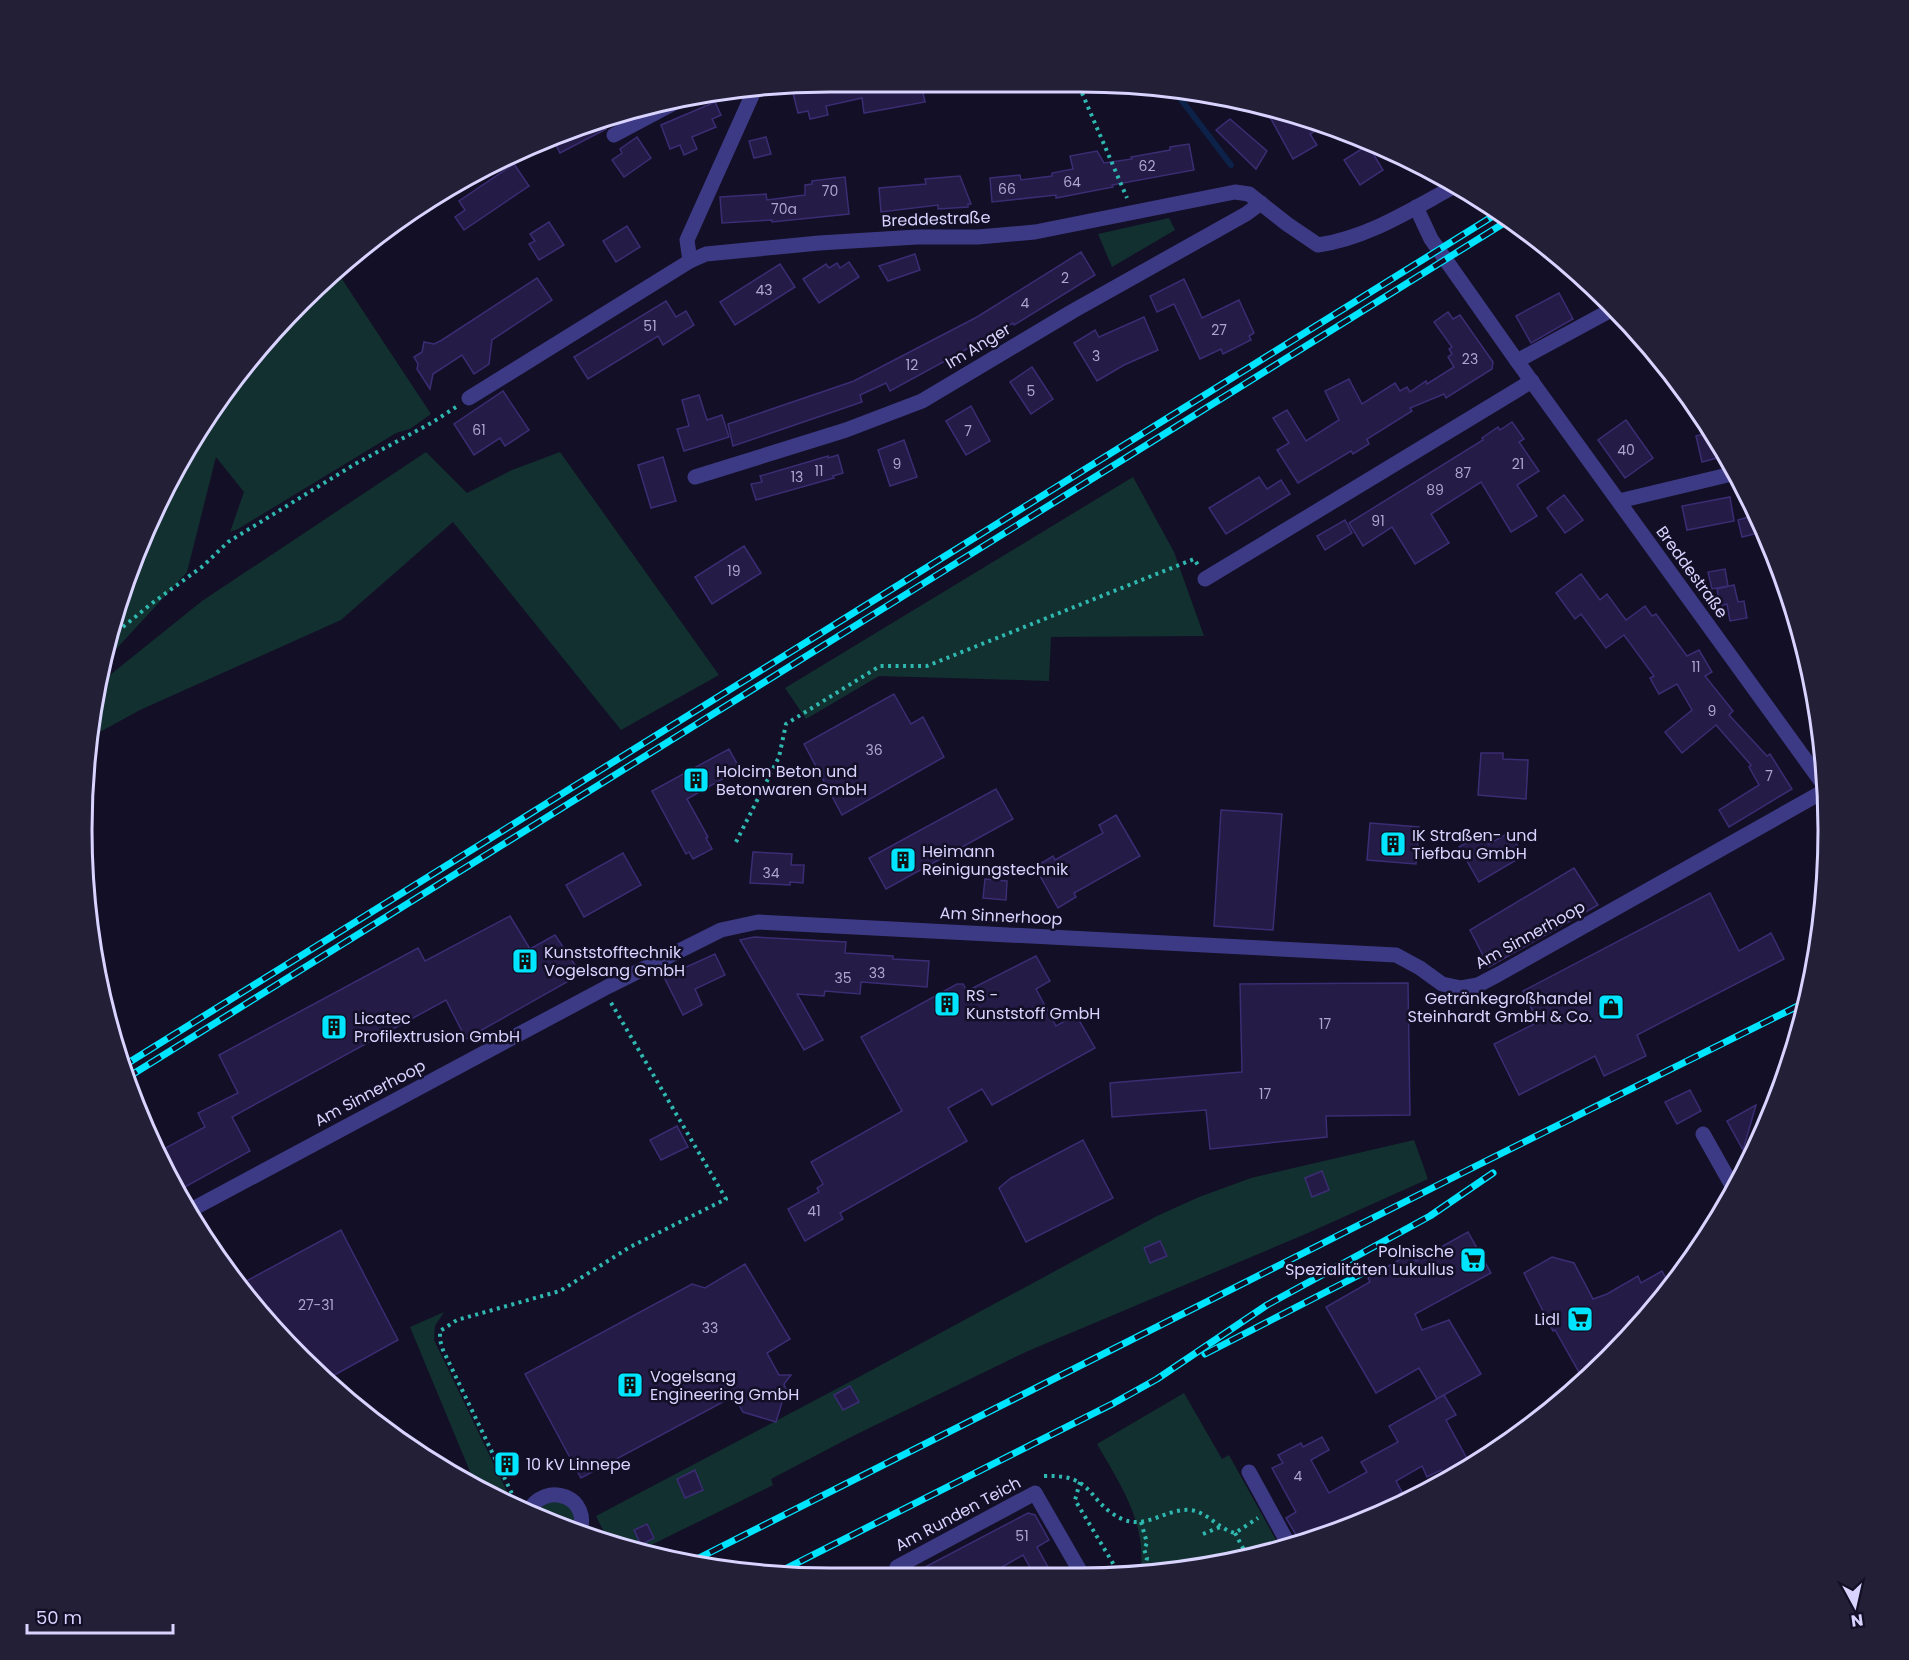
<svg xmlns="http://www.w3.org/2000/svg" width="1909" height="1660" viewBox="0 0 1909 1660" font-family="Poppins,sans-serif">
<style>
.green{fill:#12302f}
.lines{fill:none;stroke-linecap:round;stroke-linejoin:round}
.stream{stroke:#0c2248;stroke-width:6}
.building{fill:#241b47;stroke:#3b2d73;stroke-width:1.5}
.path{stroke:#2fb8b0;stroke-width:4;stroke-dasharray:3 4.5;stroke-linecap:butt}
.street{stroke:#3d3a85;stroke-width:15}
.rail-casing{stroke:#00e5ff;stroke-width:7}
.rail{stroke:#130f26;stroke-width:4.5;stroke-dasharray:14;stroke-linecap:butt}
.labels{text-anchor:middle;dominant-baseline:central;stroke-width:5;stroke-linejoin:round;paint-order:stroke}
.number-label{font-size:14px;fill:#aca6d1}
.street-label{font-size:16px;fill:#d9d4ff;stroke:#130f26}
.poi-label{font-size:16px;fill:#d9d4ff;stroke:#130f26;text-anchor:start}
.rim{fill:none;stroke:#d9d4ff;stroke-width:3}
</style>
<rect width="100%" height="100%" fill="#130f26"/>
<!-- green -->
<g class="green">
<path d="M1169,218L1175,230L1112,267L1098,234Z"/>
<path d="M344,262L336,270L431,414L410,429L396,433L238,529L230,532L244,492L216,457L187,572L107,659L138,544L236,374L336,267Z"/>
<path d="M426,452L467,493L512,470L560,452L719,675L621,730L453,522L341,620L140,710L87,739L100,683L202,601Z"/>
<path d="M1133,477L1174,552L1204,636L1051,637L1049,681L879,676L806,719L785,688Z"/>
<path d="M1414,1140L1428,1179L1308,1233L1028,1351L853,1436L771,1479L773,1485L639,1551L609,1542L596,1516L857,1378L1157,1216L1199,1197L1251,1178Z"/>
<path d="M444,1312L435,1326L434,1340L514,1506L476,1486L410,1327Z"/>
<path d="M1184,1393L1222,1459L1229,1455L1280,1547L1140,1575C1148,1524 1121,1486 1097,1444Z"/>
<path d="M538,1501L572,1502L578,1532L544,1522L528,1514Z"/>
</g>
<g class="lines">
<!-- stream -->
<path class="stream" d="M1176,87L1179,97L1231,165"/>
</g>
<!-- building -->
<g class="building">
<path d="M830,81H833L834,85L850,81L921,83L925,102L864,113L862,98L826,106L828,115L810,119L808,111L798,113L792,89Z"/>
<path d="M715,102L721,115L712,119L716,127L692,137L697,149L684,155L680,145L670,149L661,125Z"/>
<path d="M1265,108L1319,121L1327,124L1310,134L1317,145L1293,159Z"/>
<path d="M603,119L606,129L560,153L553,139Z"/>
<path d="M1230,119L1267,151L1256,169L1216,130Z"/>
<path d="M637,137L651,158L624,177L612,160L622,153L620,149Z"/>
<path d="M766,137L771,154L754,158L749,141Z"/>
<path d="M1189,144L1194,170L1112,185L1113,187L1056,198V195L992,202L990,178L1020,175L1021,180L1052,176V173L1073,169L1070,156L1097,151L1104,163L1132,159L1131,157L1170,150V147Z"/>
<path d="M1368,145L1383,170L1360,185L1344,160Z"/>
<path d="M514,164L529,186L464,230L455,217L465,210L459,201Z"/>
<path d="M960,176L971,204H968V207L938,209V205L881,212L879,188L926,184L925,179Z"/>
<path d="M845,177L849,214L772,222V220L722,223L720,197L766,194L767,200L805,195V185L812,184V181Z"/>
<path d="M549,222L564,245L539,260L529,244L535,241L530,234Z"/>
<path d="M627,226L640,247L616,262L603,241Z"/>
<path d="M1081,252L1095,275L1014,325L1013,323L989,338V337L890,391L886,383L860,395L862,402L733,446L728,424L854,381L977,317Z"/>
<path d="M915,254L920,270L888,281L879,266Z"/>
<path d="M849,262L859,277L819,303L803,279L826,264L829,268L837,263L840,268Z"/>
<path d="M780,264L795,287L735,325L720,302Z"/>
<path d="M537,278L552,300L492,340L489,364L474,374L462,355L433,374L430,389L417,369L418,364L414,357L422,352L424,342L434,344L442,340Z"/>
<path d="M1184,279L1202,318L1239,300L1254,333L1249,336L1251,340L1223,354L1221,349L1200,359L1174,304L1157,312L1150,296Z"/>
<path d="M1559,293L1573,319L1531,343L1516,316Z"/>
<path d="M666,301L676,317L686,311L694,325L663,345L658,336L588,379L574,357Z"/>
<path d="M1448,312L1453,319L1460,315L1493,362L1492,369L1446,398L1444,394L1410,408L1412,411L1367,439L1369,444L1353,454L1351,451L1298,483L1277,450L1289,443L1273,418L1287,410L1306,441L1339,420L1325,391L1349,379L1362,404L1395,383L1400,391L1407,387L1410,392L1426,381L1427,384L1454,367L1448,357L1452,354L1449,349L1452,347L1434,322Z"/>
<path d="M1144,317L1158,350L1124,365L1097,381L1074,343L1095,330L1099,337Z"/>
<path d="M1032,367L1053,399L1031,414L1010,382Z"/>
<path d="M503,391L529,430L505,446L500,438L474,455L454,424Z"/>
<path d="M699,395L707,420L722,415L729,437L684,451L677,429L689,426L682,400Z"/>
<path d="M971,406L990,441L966,455L946,421Z"/>
<path d="M1626,420L1653,458L1625,478L1598,440Z"/>
<path d="M1512,422L1524,439L1519,442L1539,471L1517,485L1537,516L1511,532L1481,482L1431,514L1449,543L1415,564L1392,527L1363,546L1349,523L1483,440L1482,438L1498,427L1500,430Z"/>
<path d="M1711,432L1728,455L1702,462L1696,436Z"/>
<path d="M904,440L917,477L890,486L878,450Z"/>
<path d="M838,455L843,473L833,476L834,478L756,500L751,484L762,482L760,476L828,456V458Z"/>
<path d="M663,457L676,501L651,508L638,465Z"/>
<path d="M1259,477L1267,489L1281,480L1290,494L1226,534L1209,508Z"/>
<path d="M1564,495L1583,520L1565,533L1547,508Z"/>
<path d="M1730,497L1734,521L1687,530L1682,506Z"/>
<path d="M1755,515L1762,532L1742,537L1738,520Z"/>
<path d="M1345,520L1352,533L1325,550L1317,536Z"/>
<path d="M744,546L761,573L712,604L695,577Z"/>
<path d="M1725,569L1728,586L1712,589L1708,572Z"/>
<path d="M1581,574L1600,600L1607,594L1626,620L1645,606L1652,616L1656,614L1687,656L1699,650L1712,672L1705,676L1733,711L1729,715L1767,756L1770,754L1792,789L1729,827L1719,810L1759,785L1749,767L1751,765L1716,725L1682,753L1665,732L1692,710L1677,684L1659,694L1650,678L1654,676L1624,635L1606,648L1581,614L1575,619L1556,593Z"/>
<path d="M1734,585L1738,602L1744,601L1747,618L1730,621L1727,604L1720,606L1717,589Z"/>
<path d="M894,694L911,724L923,717L944,757L842,815L804,744Z"/>
<path d="M729,749L740,769L687,799L708,837L706,838L712,849L693,859L689,852L686,854L652,791Z"/>
<path d="M1481,753H1503V759L1528,760L1526,799L1478,795Z"/>
<path d="M996,789L1013,819L886,889L869,858Z"/>
<path d="M1221,810L1282,814L1273,930L1214,926Z"/>
<path d="M1116,815L1140,856L1074,893L1076,897L1058,908L1035,867L1053,856L1055,860L1103,833L1099,825Z"/>
<path d="M1370,823L1419,827L1416,864L1367,860Z"/>
<path d="M1510,832L1523,856L1479,882L1459,847L1483,833L1489,844Z"/>
<path d="M753,852L792,854L791,865H804L803,883L790,882V885L750,883Z"/>
<path d="M623,853L641,885L584,917L566,885Z"/>
<path d="M1574,868L1598,905L1489,967L1470,930Z"/>
<path d="M985,879L1007,881L1006,900L983,898Z"/>
<path d="M1710,893L1739,951L1771,933L1784,959L1637,1035L1646,1056L1604,1076L1595,1056L1519,1095L1494,1044L1538,1022L1523,991Z"/>
<path d="M510,916L530,949L555,935L581,974L466,1039L446,1000L232,1117L250,1151L176,1192L158,1152L205,1127L198,1113L238,1093L219,1055L418,948L425,961Z"/>
<path d="M754,937L846,942L845,953L893,956V959L929,961L927,987L861,982L860,994L825,991L824,996L797,994L823,1040L804,1050L740,940Z"/>
<path d="M715,954L725,975L695,989L702,1005L683,1015L664,977Z"/>
<path d="M1036,956L1050,981L1036,989L1056,1026L1076,1015L1095,1048L992,1105L982,1089L948,1108L967,1141L840,1213L843,1219L805,1241L788,1209L819,1192L817,1188L823,1184L811,1162L902,1111L861,1037L957,984H963L967,991Z"/>
<path d="M1408,983L1410,1115L1326,1116L1327,1137L1210,1149L1206,1110L1112,1117L1110,1083L1242,1072L1240,984Z"/>
<path d="M1690,1090L1701,1111L1677,1124L1665,1102Z"/>
<path d="M1756,1105L1743,1150L1727,1121Z"/>
<path d="M677,1126L688,1147L661,1160L650,1140Z"/>
<path d="M1083,1140L1113,1198L1026,1242L999,1188L1011,1178Z"/>
<path d="M1322,1171L1329,1190L1312,1197L1305,1178Z"/>
<path d="M341,1230L398,1340L329,1378L267,1324L239,1285Z"/>
<path d="M1468,1232L1491,1273L1415,1314L1422,1330L1449,1320L1481,1374L1437,1399L1419,1368L1376,1393L1326,1307L1370,1282L1368,1278L1411,1253L1416,1261Z"/>
<path d="M1160,1241L1167,1256L1150,1263L1144,1248Z"/>
<path d="M1552,1257L1574,1263L1593,1299L1607,1294L1638,1276L1641,1283L1662,1271L1671,1288L1584,1381L1555,1330L1553,1331L1524,1273Z"/>
<path d="M745,1264L790,1339L767,1353L779,1375H791L784,1384L786,1389L776,1422L743,1412L734,1396L581,1478L525,1374L692,1284L705,1288Z"/>
<path d="M850,1386L859,1402L843,1410L834,1395Z"/>
<path d="M1444,1395L1456,1415L1446,1420L1471,1466L1457,1476L1453,1468L1443,1474L1441,1470L1427,1477L1422,1466L1396,1481L1402,1492L1399,1494L1403,1501L1319,1539L1301,1543L1286,1518L1296,1512L1272,1468L1283,1463L1278,1455L1301,1443L1303,1447L1322,1437L1329,1450L1311,1460L1329,1493L1367,1472L1361,1462L1398,1442L1389,1426Z"/>
<path d="M695,1470L703,1490L685,1498L677,1479Z"/>
<path d="M1028,1513L1035,1515L1049,1540L1037,1547L1054,1578H1036L1023,1555L983,1578L913,1579L912,1574Z"/>
<path d="M647,1524L654,1538L641,1545L634,1530Z"/>
</g>
<g class="lines">
<!-- path -->
<g class="path">
<path d="M1079,86L1127,198"/>
<path d="M113,638L118,631L151,604L203,566L228,542L355,464L433,422L456,407"/>
<path d="M736,842L779,757L786,724L880,666H927L1194,559L1198,565"/>
<path d="M1044,1476C1096,1474 1086,1502 1122,1519C1146,1530 1166,1508 1190,1510C1208,1512 1218,1529 1235,1533L1258,1518"/>
<path d="M1080,1482L1075,1500L1117,1570L1136,1576"/>
<path d="M515,1500L443,1350L440,1340V1331L457,1320L560,1291L630,1247L726,1199L610,1001"/>
<path d="M1346,1519L1349,1526"/>
<path d="M1141,1522L1147,1543L1144,1549L1147,1558L1144,1574"/>
<path d="M1235,1533L1246,1554"/>
<path d="M1203,1534L1220,1527"/>
</g>
<!-- street -->
<g class="street">
<path d="M614,135L678,101"/>
<path d="M1416,207L1431,239L1517,361L1823,784"/>
<path d="M690,261L687,240L754,91"/>
<path d="M1517,361L1613,309"/>
<path d="M469,398L690,261L706,254L819,243L917,237H978L1035,232L1235,192L1249,194L1287,224L1318,245C1368,238 1412,209 1455,186"/>
<path d="M695,477L846,430L922,401L1073,311L1246,214L1261,203"/>
<path d="M1619,501L1736,473"/>
<path d="M1205,579L1532,381"/>
<path d="M1703,1134L1734,1189"/>
<path d="M187,1212L609,986L721,930L758,922L1396,955L1420,968L1442,984L1461,988L1478,985L1499,974L1824,791"/>
<path d="M1249,1472L1289,1545"/>
<path d="M527,1513C546,1478 593,1498 579,1533"/>
<path d="M903,1579L897,1567L1035,1493L1084,1578"/>
</g>
<defs>
<g id="rail">
<path d="M120,1068L1498,213"/>
<path d="M125,1079L1509,220"/>
<path d="M1205,1354L1361,1274"/>
<path d="M685,1565L1460,1174L1806,1002"/>
<path d="M775,1574L1114,1403L1157,1379L1267,1305L1430,1216L1493,1173"/>
</g>
</defs>
<!-- rail casing -->
<use href="#rail" class="rail-casing"/>
<!-- rail -->
<use href="#rail" class="rail"/>
</g>
<!-- icons -->
<defs>
<symbol id="building-square" viewBox="-11 -11 22 22"><rect x="-9" y="-9" width="18" height="18" rx="4" fill="#00e5ff" stroke="#130f26"/><path d="M-4-6H4V6H1V3H-1V6H-4ZM-2.5-4.3h1.7v1.8h-1.7ZM.8-4.3h1.7v1.8H.8ZM-2.5-1h1.7V.8h-1.7ZM.8-1h1.7V.8H.8Z" fill="#111"/></symbol>
<symbol id="shop-square" viewBox="-11 -11 22 22"><rect x="-9" y="-9" width="18" height="18" rx="4" fill="#00e5ff" stroke="#130f26"/><path d="M-5-2.5h2.3a2.7 3.5 0 0 1 5.4 0H5L5.5 6h-11ZM-1.5-2.5h3a1.5 2.3 0 0 0-3 0Z" fill="#111"/></symbol>
<symbol id="supermarket-square" viewBox="-11 -11 22 22"><rect x="-9" y="-9" width="18" height="18" rx="4" fill="#00e5ff" stroke="#130f26"/><path d="M-6-5.5h2.5l.6 2H6L4.5 2H-2.5L-4.4-4H-6ZM-1.5 3.2a1.3 1.3 0 1 0 .1 0ZM3 3.2a1.3 1.3 0 1 0 .1 0Z" fill="#111"/></symbol>
</defs>
<g fill-rule="evenodd">
<use href="#building-square" x="681" y="765" width="30" height="30"/>
<use href="#building-square" x="1378" y="829" width="30" height="30"/>
<use href="#building-square" x="888" y="845" width="30" height="30"/>
<use href="#building-square" x="510" y="946" width="30" height="30"/>
<use href="#building-square" x="932" y="989" width="30" height="30"/>
<use href="#shop-square" x="1596" y="992" width="30" height="30"/>
<use href="#building-square" x="319" y="1012" width="30" height="30"/>
<use href="#supermarket-square" x="1458" y="1245" width="30" height="30"/>
<use href="#supermarket-square" x="1565" y="1304" width="30" height="30"/>
<use href="#building-square" x="615" y="1370" width="30" height="30"/>
<use href="#building-square" x="492" y="1449" width="30" height="30"/>
</g>
<g class="labels">
<!-- number labels -->
<g class="number-label">
<text x="1147" y="166">62</text>
<text x="1072" y="182">64</text>
<text x="1007" y="189">66</text>
<text x="830" y="191">70</text>
<text x="784" y="209">70a</text>
<text x="1065" y="278">2</text>
<text x="764" y="290">43</text>
<text x="1025" y="303">4</text>
<text x="650" y="326">51</text>
<text x="1219" y="330">27</text>
<text x="1096" y="356">3</text>
<text x="1470" y="359">23</text>
<text x="912" y="365">12</text>
<text x="1031" y="391">5</text>
<text x="479" y="430">61</text>
<text x="968" y="431">7</text>
<text x="1626" y="450">40</text>
<text x="897" y="464">9</text>
<text x="1518" y="464">21</text>
<text x="819" y="471">11</text>
<text x="1463" y="473">87</text>
<text x="797" y="477">13</text>
<text x="1435" y="490">89</text>
<text x="1378" y="521">91</text>
<text x="734" y="571">19</text>
<text x="1696" y="667">11</text>
<text x="1712" y="711">9</text>
<text x="874" y="750">36</text>
<text x="1769" y="776">7</text>
<text x="771" y="873">34</text>
<text x="877" y="973">33</text>
<text x="843" y="978">35</text>
<text x="1325" y="1024">17</text>
<text x="1265" y="1094">17</text>
<text x="814" y="1211">41</text>
<text x="316" y="1305">27-31</text>
<text x="710" y="1328">33</text>
<text x="1298" y="1476">4</text>
<text x="1022" y="1536">51</text>
</g>
<!-- street labels -->
<g class="street-label">
<text transform="translate(936 219) rotate(-2)">Breddestraße</text>
<text transform="translate(978 346) rotate(-31)">Im Anger</text>
<text transform="translate(1692 572) rotate(54)">Breddestraße</text>
<text transform="translate(1001 916) rotate(3)">Am Sinnerhoop</text>
<text transform="translate(1530 935) rotate(-29)">Am Sinnerhoop</text>
<text transform="translate(370 1093) rotate(-28)">Am Sinnerhoop</text>
<text transform="translate(958 1514) rotate(-28)">Am Runden Teich</text>
</g>
<!-- poi labels -->
<g class="poi-label">
<text x="716" y="771">Holcim Beton und<tspan x="716" dy="18">Betonwaren GmbH</tspan></text>
<text x="1412" y="835">IK Straßen- und<tspan x="1412" dy="18">Tiefbau GmbH</tspan></text>
<text x="922" y="851">Heimann<tspan x="922" dy="18">Reinigungstechnik</tspan></text>
<text x="544" y="952">Kunststofftechnik<tspan x="544" dy="18">Vogelsang GmbH</tspan></text>
<text x="966" y="995">RS -<tspan x="966" dy="18">Kunststoff GmbH</tspan></text>
<text x="1592" y="998" text-anchor="end">Getränkegroßhandel<tspan x="1592" dy="18">Steinhardt GmbH &amp; Co.</tspan></text>
<text x="354" y="1018">Licatec<tspan x="354" dy="18">Profilextrusion GmbH</tspan></text>
<text x="1454" y="1251" text-anchor="end">Polnische<tspan x="1454" dy="18">Spezialitäten Lukullus</tspan></text>
<text x="1560" y="1319" text-anchor="end">Lidl</text>
<text x="650" y="1376">Vogelsang<tspan x="650" dy="18">Engineering GmbH</tspan></text>
<text x="526" y="1464">10 kV Linnepe</text>
</g>
</g>
<!-- crop -->
<path d="M0 0H1909V1660H0ZM830 92H1080A738 738 0 0 1 1818 830V830A738 738 0 0 1 1080 1568H830A738 738 0 0 1 92 830V830A738 738 0 0 1 830 92Z" fill="#231f37" fill-rule="evenodd"/>
<path class="rim" d="M830 92H1080A738 738 0 0 1 1818 830V830A738 738 0 0 1 1080 1568H830A738 738 0 0 1 92 830V830A738 738 0 0 1 830 92Z"/>
<!-- north arrow -->
<g transform="translate(1855 1606) rotate(172)" stroke="#130f26" stroke-width="4.5" paint-order="stroke">
<path d="M0-4.5L10 22L0 15L-10 22Z" fill="#d9d4ff"/>
<text y="-9" font-size="16" font-weight="bold" text-anchor="middle" fill="#d9d4ff">N</text>
</g>
<!-- scale -->
<path d="M27 1624v9h146v-9" fill="none" stroke="#d9d4ff" stroke-width="3"/>
<text x="36" y="1624" font-size="18" fill="#d9d4ff" stroke="#130f26" stroke-width="4.5" paint-order="stroke">50 m</text>
</svg>
